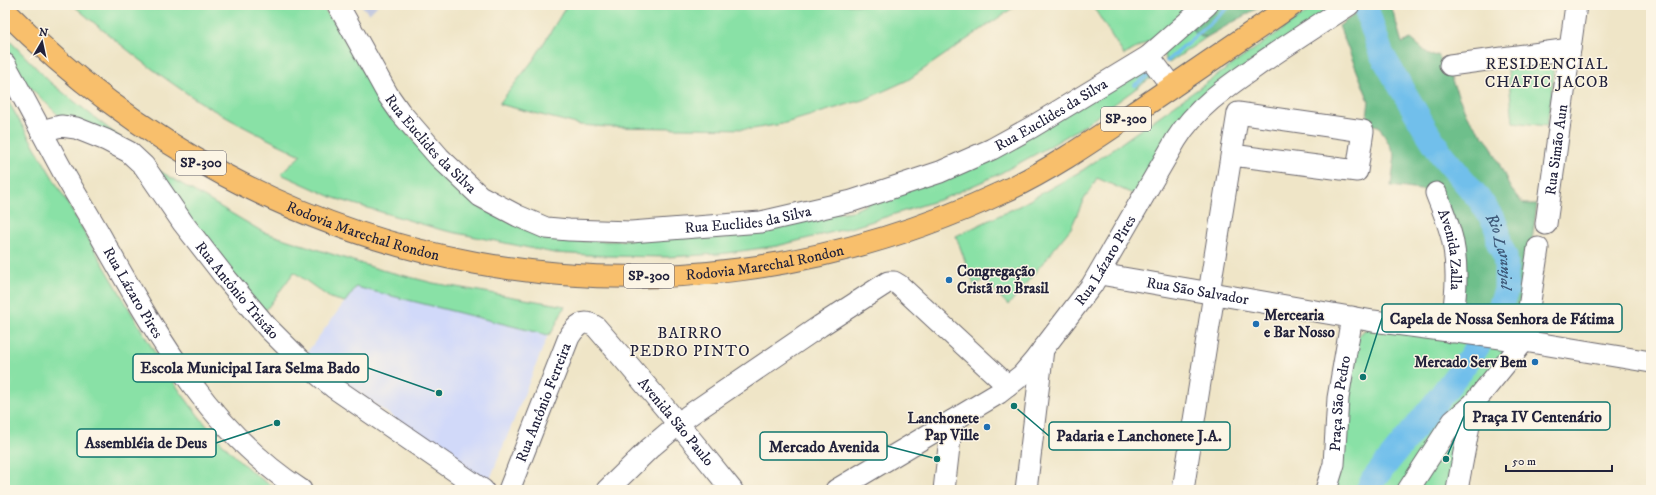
<svg xmlns="http://www.w3.org/2000/svg" width="1656" height="495" viewBox="0 0 1656 495" font-family="'IM FELL DW Pica',serif">
<style>
.built{fill:#d1d9f9}
.industrial{fill:#bbc3de}
.green{fill:#89e1a6;stroke:#568270}
.forest{fill:#6ebf8b;stroke:#487063}
.lines{fill:none;stroke-linecap:round;stroke-linejoin:round}
.stream{stroke:#71bfeb;stroke-width:4}
.river{stroke:#71bfeb;stroke-width:25}
.minor-casing{stroke:#6a666c;stroke-width:23}
.major-casing{stroke:#6a666c;stroke-width:24}
.minor{stroke:#fff;stroke-width:21}
.major{stroke:#f8bf6c;stroke-width:22}
.poi-dot{fill:#1f6fb2;stroke:#fcf5e5;stroke-width:1.5}
.labels{text-anchor:middle;dominant-baseline:central;stroke-width:3;stroke-linejoin:round;paint-order:stroke}
.shield{fill:#fcf5e5;stroke:#63616e;stroke-width:1}
.shield-label{font-size:14px;font-weight:bold;fill:#22223b}
.street-label{font-size:15px;fill:#22223b;stroke:#fcf5e5}
.poi-label{font-size:15px;font-weight:bold;fill:#22223b;stroke:#fcf5e5;text-anchor:start}
.neighbourhood-label{font-size:16px;letter-spacing:1px;fill:#22223b;stroke:#fcf5e5}
.water-label{font-size:16px;font-style:italic;fill:#3e5979;stroke:#fcf5e5}
.leader{fill:none;stroke:#0f766e;stroke-width:1.5}
.callout-dot{fill:#0f766e;stroke:#fcf5e5;stroke-width:1.5}
.callout{fill:#fcf5e5;stroke:#0f766e;stroke-width:1.5}
.callout-label{font-size:16px;text-anchor:middle;font-weight:bold;fill:#22223b}
</style>
<rect width="100%" height="100%" fill="#fcf5e5"/>
<filter id="ink" filterUnits="userSpaceOnUse"><feTurbulence type="fractalNoise" baseFrequency=".025" numOctaves="2"/><feDisplacementMap in="SourceGraphic" scale="8" xChannelSelector="R" yChannelSelector="G"/><feConvolveMatrix kernelMatrix="1 2 1 2 8 2 1 2 1" color-interpolation-filters="sRGB"/></filter>
<filter id="wash" filterUnits="userSpaceOnUse"><feTurbulence type="fractalNoise" baseFrequency=".012" numOctaves="4" result="noise"/><feDisplacementMap in="SourceGraphic" scale="16" xChannelSelector="R" yChannelSelector="G"/><feGaussianBlur stdDeviation="0.9" result="paint"/><feColorMatrix in="noise" values="0 0 0 0 0 0 0 0 0 0 0 0 0 0 0 0 0 1.4 0 .05"/><feComposite in="paint" operator="in"/></filter>
<g filter="url(#wash)">
<rect width="100%" height="100%" fill="#efe5c7"/>
<!-- built -->
<path class="built" d="M356,287L548,335L488,484L305,355Z"/>
<!-- industrial -->
<path class="industrial" d="M361,5H378L369,14Z"/>
<!-- green -->
<g class="green">
<path d="M73,5H320L333,20L374,90L394,119L466,198L485,210L544,238L563,241H616L853,211L1141,71H1148L1152,77L1085,125L1047,148L997,175L945,198L857,226L777,246L719,254L667,257L608,256L554,253L442,230L334,198L281,174L301,155C265,138 228,120 194,98C151,70 112,38 73,5Z"/>
<path d="M567,5H1017L908,80L866,99L782,124L752,129L608,127L580,125L499,104L534,59Z"/>
<path d="M1092,5H1179L1201,37H1207L1169,63L1165,59L1158,36L1124,55Z"/>
<path d="M1317,5H1335L1233,75L1135,195L1097,178L1082,203L1071,228L1015,297L1008,305L985,280L974,285L956,236L1019,206L1083,170Z"/>
<path d="M5,36L51,83L137,151L59,116L22,79L5,48Z"/>
<path d="M1544,65L1551,67L1554,73L1547,126L1513,122L1508,70Z"/>
<path d="M5,96L162,365C188,404 215,440 251,471C259,478 269,484 278,490H5Z"/>
<path d="M158,170L263,232L378,269L433,283L565,306L552,332L548,335L356,287L345,302L330,298L294,272L263,314L198,231Z"/>
<path d="M1366,329L1503,333L1506,350L1399,490H1332L1358,336Z"/>
<path d="M1459,427L1449,490H1417Z"/>
</g>
<!-- forest -->
<g class="forest">
<path d="M1179,5H1263L1207,37L1197,35Z"/>
<path d="M1349,5H1391L1402,43L1411,39L1431,56L1438,55L1448,72L1467,116L1491,146L1511,189L1523,204H1537L1520,331L1472,328L1462,322L1443,193L1391,186L1395,155L1379,126L1366,124L1369,101L1339,26L1354,15L1355,12Z"/>
</g>
<g class="lines">
<!-- stream -->
<g class="stream">
<path d="M1167,61L1231,5"/>
<path d="M1135,85L1149,75"/>
</g>
<!-- river -->
<path class="river" id="s1" d="M1365,5L1381,53L1426,130L1442,155L1480,200L1495,223L1498,232L1499,243L1505,256L1506,268V291L1495,320L1471,356L1437,401L1373,480L1368,490"/>
</g>
</g>
<g filter="url(#ink)">
<g class="lines">
<defs>
<g id="minor">
<path id="s2" d="M338,5L388,95L400,112L439,157L480,196L518,216L546,228L569,230L631,232L761,222L852,201L940,172L992,149L1032,127L1149,56L1207,5"/>
<path d="M1149,56L1172,87"/>
<path id="s3" d="M5,64C24,98 42,133 61,168C75,194 91,218 105,244C158,337 209,430 301,490"/>
<path d="M1450,65L1570,49"/>
<path id="s4" d="M41,131L61,126L76,128L106,140L129,152L144,166L183,223L225,277L268,328L298,358L333,387L483,490"/>
<path id="s5" d="M1436,193C1442,209 1450,226 1453,243C1459,273 1455,302 1451,332"/>
<path id="s6" d="M1546,224L1576,5"/>
<path id="s7" d="M1100,274L1373,321L1524,341L1651,362"/>
<path d="M1209,293L1238,113L1363,131L1357,171L1232,155"/>
<path id="s8" d="M509,490L569,337C576,326 583,318 596,327C643,381 688,435 732,490"/>
<path d="M607,490L650,448L688,416L820,326L888,282H894L899,285L1008,386"/>
<path id="s9" d="M836,490L999,393L1022,375L1034,361L1092,285L1176,140C1195,109 1225,88 1254,68C1285,46 1317,26 1349,5"/>
<path d="M944,490L952,421"/>
<path d="M1026,490L1043,349"/>
<path d="M1183,490L1214,294"/>
<path id="s10" d="M1326,490L1334,464L1338,398L1352,317"/>
<path d="M1408,490L1453,421L1473,404L1524,341L1538,248"/>
<path d="M1457,490L1473,404"/>
</g>
<g id="major">
<path id="s11" d="M5,11C272,280 659,353 1003,192C1053,169 1098,137 1144,106C1193,73 1242,39 1292,5"/>
</g>
</defs>
<!-- minor casing -->
<use href="#minor" class="minor-casing"/>
<!-- major casing -->
<use href="#major" class="major-casing"/>
<!-- minor -->
<use href="#minor" class="minor"/>
<!-- major -->
<use href="#major" class="major"/>
</g>
</g>
<!-- markers -->
<g class="poi-dot">
<circle cx="949" cy="280" r="4"/>
<circle cx="1256" cy="324" r="4"/>
<circle cx="1535" cy="362" r="4"/>
<circle cx="987" cy="427" r="4"/>
</g>
<g class="labels">
<!-- shield labels -->
<g class="shield">
<rect x="1101" y="107" width="50" height="24" rx="3"/>
<rect x="176" y="151" width="50" height="24" rx="3"/>
<rect x="624" y="264" width="50" height="24" rx="3"/>
</g>
<g class="shield-label">
<text x="1126" y="119">SP-300</text>
<text x="201" y="163">SP-300</text>
<text x="649" y="276">SP-300</text>
</g>
<!-- street labels -->
<g class="street-label">
<text stroke="none"><textPath href="#s2" startOffset="840">Rua Euclides da Silva</textPath></text>
<text stroke="none"><textPath href="#s2" startOffset="168">Rua Euclides da Silva</textPath></text>
<text stroke="none"><textPath href="#s6" startOffset="75">Rua Simão Aun</textPath></text>
<text stroke="none"><textPath href="#s2" startOffset="516">Rua Euclides da Silva</textPath></text>
<text stroke="none"><textPath href="#s11" startOffset="425">Rodovia Marechal Rondon</textPath></text>
<text stroke="none"><textPath href="#s5" startOffset="59">Avenida Zalla</textPath></text>
<text stroke="none"><textPath href="#s9" startOffset="361">Rua Lázaro Pires</textPath></text>
<text stroke="none"><textPath href="#s11" startOffset="833">Rodovia Marechal Rondon</textPath></text>
<text stroke="none"><textPath href="#s4" startOffset="270">Rua Antônio Tristão</textPath></text>
<text stroke="none"><textPath href="#s7" startOffset="99">Rua São Salvador</textPath></text>
<text stroke="none"><textPath href="#s3" startOffset="262">Rua Lázaro Pires</textPath></text>
<text stroke="none"><textPath href="#s8" startOffset="94">Rua Antônio Ferreira</textPath></text>
<text stroke="none"><textPath href="#s10" startOffset="88">Praça São Pedro</textPath></text>
<text stroke="none"><textPath href="#s8" startOffset="322">Avenida São Paulo</textPath></text>
</g>
<!-- poi labels -->
<g class="poi-label">
<text x="957" y="271">Congregação<tspan x="957" dy="17">Cristã no Brasil</tspan></text>
<text x="1264" y="315">Mercearia<tspan x="1264" dy="17">e Bar Nosso</tspan></text>
<text x="1527" y="362" text-anchor="end">Mercado Serv Bem</text>
<text x="979" y="418" text-anchor="end">Lanchonete<tspan x="979" dy="17">Pap Ville</tspan></text>
</g>
<!-- neighbourhood labels -->
<g class="neighbourhood-label">
<text x="1547" y="64">RESIDENCIAL<tspan x="1547" dy="18">CHAFIC JACOB</tspan></text>
<text x="690" y="333">BAIRRO<tspan x="690" dy="18">PEDRO PINTO</tspan></text>
</g>
<!-- water labels -->
<g class="water-label">
<text stroke="none"><textPath href="#s1" startOffset="285">Rio Laranjal</textPath></text>
</g>
</g>
<!-- callouts -->
<path class="leader" d="M1363 377L1382 318M439 393L368 368M1446 459L1464 416M1014 406L1049 436M277 423L216 443M937 459L887 446"/>
<g class="callout-dot">
<circle cx="1363" cy="377" r="4"/>
<circle cx="439" cy="393" r="4"/>
<circle cx="1446" cy="459" r="4"/>
<circle cx="1014" cy="406" r="4"/>
<circle cx="277" cy="423" r="4"/>
<circle cx="937" cy="459" r="4"/>
</g>
<g class="callout">
<rect x="1382" y="304" width="240" height="28" rx="4"/>
<rect x="133" y="354" width="235" height="28" rx="4"/>
<rect x="1464" y="402" width="146" height="28" rx="4"/>
<rect x="1049" y="422" width="181" height="28" rx="4"/>
<rect x="77" y="429" width="139" height="28" rx="4"/>
<rect x="760" y="432" width="127" height="28" rx="4"/>
</g>
<g class="callout-label">
<text x="1502" y="324">Capela de Nossa Senhora de Fátima</text>
<text x="250" y="373">Escola Municipal Iara Selma Bado</text>
<text x="1537" y="422">Praça IV Centenário</text>
<text x="1139" y="441">Padaria e Lanchonete J.A.</text>
<text x="146" y="448">Assembléia de Deus</text>
<text x="824" y="452">Mercado Avenida</text>
</g>
<!-- margin -->
<rect width="1656" height="495" fill="none" stroke="#fcf5e5" stroke-width="20"/>
<!-- north arrow -->
<g transform="translate(42 42) rotate(9)" stroke="#fcf5e5" stroke-width="3" paint-order="stroke">
<path d="M0-3L7 15L0 10L-7 15Z" fill="#22223b"/>
<text y="-6" font-size="11" font-weight="bold" text-anchor="middle" fill="#22223b">N</text>
</g>
<!-- scale -->
<path d="M1506 465v6h106v-6" fill="none" stroke="#22223b" stroke-width="2"/>
<text x="1512" y="465" font-size="12" fill="#22223b" stroke="#fcf5e5" stroke-width="3" paint-order="stroke">50 m</text>
</svg>
